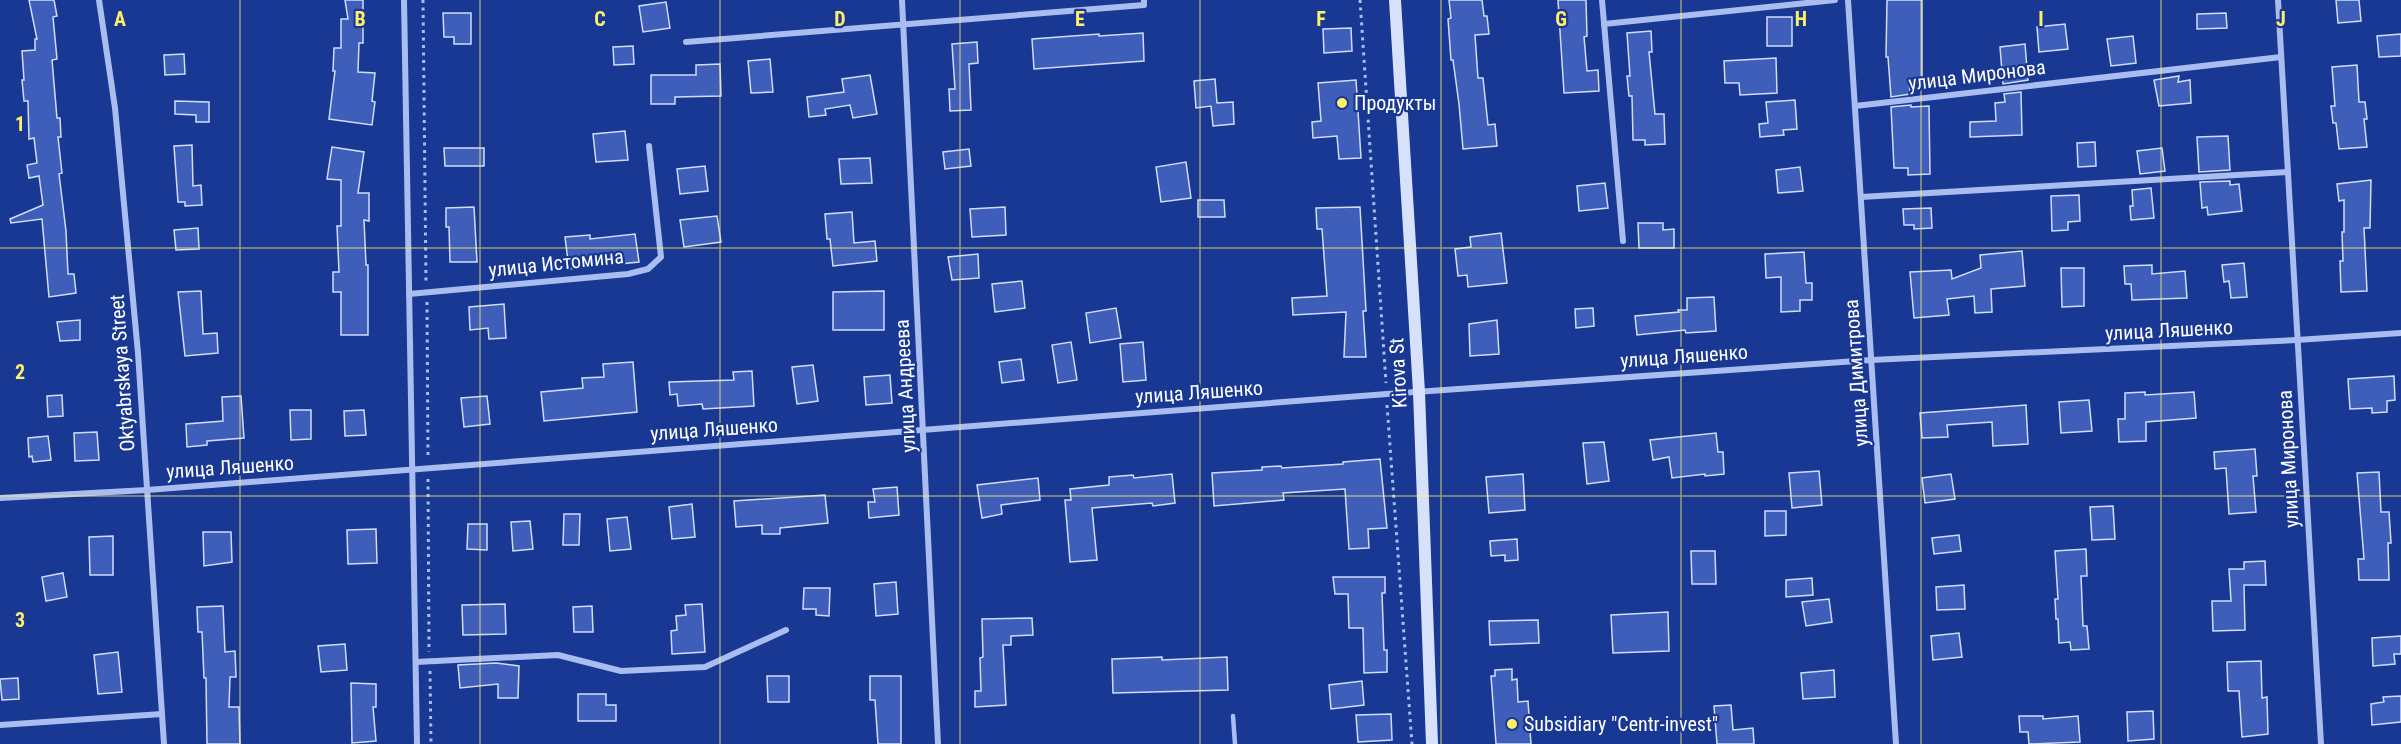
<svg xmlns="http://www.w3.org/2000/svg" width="2401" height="744" viewBox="0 0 2401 744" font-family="'Roboto Condensed',sans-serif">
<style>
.building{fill:#3e5eba;stroke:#d1dcfb;stroke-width:1.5}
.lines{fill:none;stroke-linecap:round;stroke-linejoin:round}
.path{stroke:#aabdf0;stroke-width:3;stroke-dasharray:3 4.5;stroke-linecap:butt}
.service{stroke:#aabdf0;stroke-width:4.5}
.minor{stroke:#aabdf0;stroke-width:6}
.secondary{stroke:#d8e1fb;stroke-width:12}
.grid{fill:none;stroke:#fff069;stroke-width:1.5;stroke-opacity:0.55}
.poi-dot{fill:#fff069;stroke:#193893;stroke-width:2}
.labels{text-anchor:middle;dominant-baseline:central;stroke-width:4.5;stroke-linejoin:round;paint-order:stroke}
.street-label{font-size:20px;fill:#fff;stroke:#193893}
.poi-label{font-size:20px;fill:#fff;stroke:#193893;text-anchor:start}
.grid-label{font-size:20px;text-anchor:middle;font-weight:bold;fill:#fff069;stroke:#193893;stroke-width:4.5;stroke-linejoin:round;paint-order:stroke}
</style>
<rect width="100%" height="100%" fill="#193893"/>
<!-- building -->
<g class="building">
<path d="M29,0H54L57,16L53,17L57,59L52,60L57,118H60L61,137H58L62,173L59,174L66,231L68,274H74L76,293L49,297L42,219L11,223L10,219L43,205L39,176L29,178L27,165L37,163L34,138L29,139L28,101H24L22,80H24L22,51L35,50V39H37Z"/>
<path d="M345,0H363V43H359L358,72L375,73L372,101L375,102L372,125L329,119L335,71H333L334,48H341V19H348Z"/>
<path d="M1449,0H1482L1484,16H1487L1489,34L1475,35L1478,78H1483L1488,125L1495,124L1497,146L1463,149L1459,104L1453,60H1451L1448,19L1451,18Z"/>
<path d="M1558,0H1586L1587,36L1584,37L1587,71L1598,70L1599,91L1564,93Z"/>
<path d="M1887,0H1922V78L1909,79L1910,94L1891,97L1888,57H1886Z"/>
<path d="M2336,0H2359L2361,21L2338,23Z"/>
<path d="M666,2L670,28L643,32L639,6Z"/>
<path d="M443,13H471V44H454V37H444Z"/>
<path d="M2226,13L2227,28L2197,29V14Z"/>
<rect x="1767" y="17" width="25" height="29"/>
<path d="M2065,24L2068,49L2039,52L2037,27Z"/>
<path d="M1351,28L1352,51L1324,53L1323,29Z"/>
<path d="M1651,31L1652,52H1649L1655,114H1664L1665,144L1645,145V140H1633L1632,96H1629L1627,76H1630L1627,33Z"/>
<path d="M1143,33L1144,61L1034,69L1032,39L1099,34V36Z"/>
<path d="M2401,34V56L2379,57L2377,36Z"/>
<path d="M2133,36L2136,63L2111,66L2107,39Z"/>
<path d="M977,42L978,63L969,64L971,110L950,111L949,89H955L952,44Z"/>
<path d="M2025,44L2028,80L2003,84L2000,47Z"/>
<path d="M633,46L634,64L614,65L613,47Z"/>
<path d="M184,54L185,74L165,75L164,55Z"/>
<path d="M1776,58L1777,93L1740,95L1739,83H1725L1724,61Z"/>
<path d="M770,59L773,92L751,93L748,61Z"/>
<path d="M720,64L721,96L675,97V104H651V75H696V65Z"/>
<path d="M2357,65L2359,102H2365L2367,119H2364L2367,147L2339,149L2336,123H2333L2331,106H2335L2332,67Z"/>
<path d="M870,75L877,114L853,118L850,105L825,109L826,115L809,117L807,97L844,92L842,79Z"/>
<path d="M2179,76L2178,82L2190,80L2191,103L2159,106L2154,80Z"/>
<path d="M1215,79L1217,103L1233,102L1234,124L1213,126L1211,106L1196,108L1194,81Z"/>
<path d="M1356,80L1361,158L1339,159L1337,136L1313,138L1312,122L1321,121L1318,83Z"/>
<path d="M2021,92L2022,135L1970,137V122L1996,121L1995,103L2005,102L2004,94Z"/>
<path d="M1795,100L1797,129L1783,130L1784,135L1760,137L1759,124L1768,123L1766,102Z"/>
<path d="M175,101L209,102V122H196V115L175,114Z"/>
<path d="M1911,105V107L1929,106L1930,174L1908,175V168H1894L1891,107Z"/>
<path d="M625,131L628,160L596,162L593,134Z"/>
<path d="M2228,136L2230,170L2199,172L2197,137Z"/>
<path d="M2095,142L2096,166L2078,167L2077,143Z"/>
<path d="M192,145L193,186L201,185L202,205L185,206V202H178L174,146Z"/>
<path d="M332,147L364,152L358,193H369V221L364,220L366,265H368V335H341V292H333V272H339L337,226H341V180L327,179Z"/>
<path d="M444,148H484V166H445Z"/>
<path d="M2162,148L2165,171L2140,174L2137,151Z"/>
<path d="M969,149L971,166L945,169L943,152Z"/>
<path d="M870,158L872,183L841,184L839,159Z"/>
<path d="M1186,162L1191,198L1161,202L1156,167Z"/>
<path d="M705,166L708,191L680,194L677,169Z"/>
<path d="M1800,167L1803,191L1778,193L1776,170Z"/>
<path d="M2371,180L2370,228H2364L2367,291L2341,292L2340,261H2343L2342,232H2344V200L2339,201L2337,184Z"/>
<path d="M2230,181V185L2239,184L2242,211L2208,215L2207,207L2202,208L2200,182Z"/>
<path d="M1605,183L1608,208L1579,211L1577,186Z"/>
<path d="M2151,188L2154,218L2131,220L2130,206H2133L2132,190Z"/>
<path d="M2079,195L2080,221L2068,222V230L2052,231L2051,196Z"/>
<path d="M1198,200H1224L1225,217H1198Z"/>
<path d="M474,207L477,262H450L449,227H446V208Z"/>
<path d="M1005,207L1006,235L972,237L970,209Z"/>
<path d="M1360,207L1366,311H1363L1366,357H1344L1346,312L1293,315L1292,298L1327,296L1322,229H1317L1316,208Z"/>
<path d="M1931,208L1932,228L1914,229V225H1904L1903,209Z"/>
<path d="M852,212L854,243L875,241L877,261L833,266L830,239H827L825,214Z"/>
<path d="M717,216L721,242L684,247L680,220Z"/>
<path d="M1638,223H1663V230L1674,229V248H1639Z"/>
<path d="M198,228L199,249L176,250L174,230Z"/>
<path d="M1501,233L1507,283L1468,287L1467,275L1458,276L1455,249L1471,247L1470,237Z"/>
<path d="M635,234L639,262L569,269L565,237L590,235V239Z"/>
<path d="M2022,251L2025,286L1991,289L1992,312L1975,313L1974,296L1947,299L1949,315L1914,318L1910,272L1951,270L1952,279L1981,268L1980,255Z"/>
<path d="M1804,252L1806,283H1812V300H1800V311L1781,312V277L1766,278L1765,254Z"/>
<path d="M978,254L979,278L952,280L948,257Z"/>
<path d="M2244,263L2247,297L2231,298L2229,281L2224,282L2222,265Z"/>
<path d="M2152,265V274L2185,271L2187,298L2132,300L2131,284H2125L2124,266Z"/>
<path d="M2061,268H2084V306L2062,307Z"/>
<path d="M1022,281L1025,308L995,312L992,284Z"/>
<path d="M201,291L203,334L217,333L218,353L185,356L178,292Z"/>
<path d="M884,291V330H833V292Z"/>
<path d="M1714,297L1716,331L1686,333L1685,330L1637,335L1635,316L1679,312L1678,310H1687V298Z"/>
<path d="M504,304L506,338L489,339L488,328L470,330L469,307Z"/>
<path d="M1116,308L1121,338L1090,343L1086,313Z"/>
<path d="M1593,308L1594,326L1576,328L1575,309Z"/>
<path d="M80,320V340L60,341L57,322Z"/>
<path d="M1497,320L1499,354L1470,356L1469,324Z"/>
<path d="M1071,342L1077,380L1058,383L1052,345Z"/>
<path d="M1143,342L1146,380L1123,382L1120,344Z"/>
<path d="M1021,359L1024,380L1002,383L999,362Z"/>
<path d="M633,362L637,412L544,421L541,392L583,388L582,378L604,377L603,364Z"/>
<path d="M813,365L818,401L797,404L792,367Z"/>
<path d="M752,371L754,406L703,409L702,404L678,406L677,394L670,395L669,382L734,380L733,372Z"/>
<path d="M890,375L892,403L866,405L864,377Z"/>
<path d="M2394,376L2395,400L2387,401V412L2372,413V408L2350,409L2348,379Z"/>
<path d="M2145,392V395L2194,392L2196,418L2146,422V441L2119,442L2118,419H2125V393Z"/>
<path d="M62,395L63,416L48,417L47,396Z"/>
<path d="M241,396L244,438L207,441V445L187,447L186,424L223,421L222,397Z"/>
<path d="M487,396L490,424L464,427L461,398Z"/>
<path d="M2089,400L2092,431L2061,433L2059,402Z"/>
<path d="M2026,405L2028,444L1993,446L1992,422L1947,425L1948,437L1922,438L1920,413Z"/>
<path d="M290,410H311V439L291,440Z"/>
<path d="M364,410L366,435L345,436L344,411Z"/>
<path d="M97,432L99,460L75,461L74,433Z"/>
<path d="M1716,433L1718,452H1723L1724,474L1705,476V474L1672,478L1669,457L1653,460L1650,440Z"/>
<path d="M48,436L51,460L33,462L32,456L29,457L28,438Z"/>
<path d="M1604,442L1609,481L1587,484L1583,443Z"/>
<path d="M2255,449L2257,476H2253L2256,512L2229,514L2226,468L2215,469L2214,452Z"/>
<path d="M1380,459L1387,528L1368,529L1369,548L1349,549L1345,489L1283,493L1284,500L1214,506L1212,473L1262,470V467L1281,466L1282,468L1343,464V462Z"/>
<path d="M1819,471L1822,505L1792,508L1789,473Z"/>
<path d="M2379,472L2381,512H2389L2391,543H2388L2389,580H2359L2358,559H2364L2357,473Z"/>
<path d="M1172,474L1175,503L1153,506L1152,503L1092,508L1097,560L1070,562L1065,500H1071L1070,489L1109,485V477L1133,475L1134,478Z"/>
<path d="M1523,474L1525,510L1489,513L1486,477Z"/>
<path d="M1951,474L1955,499L1925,503L1922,478Z"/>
<path d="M1038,478L1040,500L1001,505L1002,514L982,518L977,485Z"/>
<path d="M897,487L899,515L869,518L868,502H875L873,489Z"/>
<path d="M825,495L828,523L780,528V534H762V525L736,527L734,501Z"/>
<path d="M692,504L695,537L672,539L669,507Z"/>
<path d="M2113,506L2115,539L2092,540L2090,507Z"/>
<path d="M1765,511H1786V535L1765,536Z"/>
<path d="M564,514H580L579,545H563Z"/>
<path d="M627,517L631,549L610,551L607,519Z"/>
<path d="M530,521L533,549L513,551L511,522Z"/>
<path d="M468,524H487V550L467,549Z"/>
<path d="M376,529L377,563L348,564L347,530Z"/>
<path d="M203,532H231L232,562L204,566Z"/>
<path d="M1959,535L1961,551L1934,554L1932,538Z"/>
<path d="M113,536V575H90L89,537Z"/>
<path d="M1517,539L1518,560L1505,561V555L1491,556L1490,541Z"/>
<path d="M2086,549L2087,576H2081L2083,626H2087L2089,649L2071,650L2070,642L2059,643L2058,619H2056L2055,599H2058L2055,551Z"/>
<path d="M1691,551H1715L1716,584H1692Z"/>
<path d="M2265,561L2266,585H2244L2245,630L2213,631L2212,601H2231L2229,569H2244V562Z"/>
<path d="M63,573L67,597L46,601L42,577Z"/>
<path d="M1333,577H1385V593H1382L1384,650H1387V672L1364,673L1363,628H1349L1348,594H1335Z"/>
<path d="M1812,578L1813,595L1786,597V580Z"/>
<path d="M896,582L898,614L876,616L874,584Z"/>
<path d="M1964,585L1965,609L1937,610L1936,587Z"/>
<path d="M804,588H830L829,616L816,615V609H803Z"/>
<path d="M1829,599L1832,622L1806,626L1802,602Z"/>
<path d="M505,604L506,634L463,635L462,605Z"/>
<path d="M702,604L705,652L672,654L671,631L677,630L676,616L686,615L685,605Z"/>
<path d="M223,606L225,652L235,651L236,677H230L229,707H239L240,744H207L206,678H204L202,632H198L197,607Z"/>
<path d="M592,606L593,632H574L573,607Z"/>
<path d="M1668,612L1669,651L1613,653L1611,615Z"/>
<path d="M1032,618L1033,635L1011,636V645H1003L1006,705L975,707V691H981L980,658L983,657L982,619Z"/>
<path d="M1538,620L1539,643L1490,645L1489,621Z"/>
<path d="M1959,633L1962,657L1933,660L1931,636Z"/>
<path d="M2401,636V654H2394L2395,664L2373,666L2372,638Z"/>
<path d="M345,644L347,670L321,672L318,646Z"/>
<path d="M118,652L122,692L98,694L94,655Z"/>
<path d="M1162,657V660L1227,657L1228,690L1113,693L1112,659Z"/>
<path d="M2261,661L2262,698L2267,697L2268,734L2242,737L2239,691H2228L2227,662Z"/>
<path d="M496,663L519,666L518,698H498V684L460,688L458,665Z"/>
<path d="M1512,669V680L1517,679L1518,702L1528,701L1531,744H1496L1491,676H1495V670Z"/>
<path d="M1834,670L1835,697L1803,699L1801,673Z"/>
<path d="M767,676H789V702H768Z"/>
<path d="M870,676H901V744H878L875,700H870Z"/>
<path d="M18,678L19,699L2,700L0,679Z"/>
<path d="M1362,681L1364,705L1331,709L1329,685Z"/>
<path d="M351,683L376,684V707H373L376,741L352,743Z"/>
<path d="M578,694H606V705H616V721H578Z"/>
<path d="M2401,696V722L2372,725L2371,704L2384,702L2383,697Z"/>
<path d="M1731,705L1733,730L1753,728L1754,744H1717L1714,706Z"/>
<path d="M2153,711L2154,739L2128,741L2127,712Z"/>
<path d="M1391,714L1392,740L1358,742L1356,715Z"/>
<path d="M2019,716H2043V719L2078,716L2080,742L2029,744L2028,732H2020Z"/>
</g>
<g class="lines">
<!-- path -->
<g class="path">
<path d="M423,0L426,283"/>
<path d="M1360,0L1386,383"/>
<path d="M427,302L428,457"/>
<path d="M1387,405L1412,744"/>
<path d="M428,479L429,652"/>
<path d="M430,671L431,744"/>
</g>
<!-- service -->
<path class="service" d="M1233,716L1235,744"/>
<!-- minor -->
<g class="minor">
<path d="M99,0L115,108L138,353L164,744"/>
<path d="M404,0L417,744"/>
<path d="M902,0L938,744"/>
<path d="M1602,0L1623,241"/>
<path d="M1848,0L1896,744"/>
<path d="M2278,0L2321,744"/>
<path d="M1604,24L1835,0"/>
<path d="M686,42L1144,5V0"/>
<path d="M1855,106L2281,57"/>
<path d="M1861,197L2288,172"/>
<path d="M409,294L628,274L648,269L661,257L649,146"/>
<path d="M0,498L147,490L1387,394L1871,360L2297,340L2401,333"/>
<path d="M416,662L558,655L621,671L705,667L786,630"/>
<path d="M0,725L162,714"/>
</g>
<!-- secondary -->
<path class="secondary" d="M1395,0L1419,392L1432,744"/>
</g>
<!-- grid -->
<path class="grid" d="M240,0V744M480,0V744M720,0V744M960,0V744M1200,0V744M1441,0V744M1681,0V744M1921,0V744M2161,0V744M0,248H2401M0,496H2401"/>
<!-- markers -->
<g class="poi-dot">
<circle cx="1342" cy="103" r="6"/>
<circle cx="1512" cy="724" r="6"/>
</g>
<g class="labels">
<!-- street labels -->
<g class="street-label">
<text transform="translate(1977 75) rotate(-7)">улица Миронова</text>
<text transform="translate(556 263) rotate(-6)">улица Истомина</text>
<text transform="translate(2169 330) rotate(-3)">улица Ляшенко</text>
<text transform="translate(1684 356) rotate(-4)">улица Ляшенко</text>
<text transform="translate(122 373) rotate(-94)">Oktyabrskaya Street</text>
<text transform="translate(1398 373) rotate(-93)">Kirova St</text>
<text transform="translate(1856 373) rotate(-94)">улица Димитрова</text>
<text transform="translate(905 386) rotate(-93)">улица Андреева</text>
<text transform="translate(1199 392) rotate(-4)">улица Ляшенко</text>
<text transform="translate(714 429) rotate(-4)">улица Ляшенко</text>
<text transform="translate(2288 459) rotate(-93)">улица Миронова</text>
<text transform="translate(230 467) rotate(-4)">улица Ляшенко</text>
</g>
<!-- poi labels -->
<g class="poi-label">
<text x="1354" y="103">Продукты</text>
<text x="1524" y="724">Subsidiary "Centr-invest"</text>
</g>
</g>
<g class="grid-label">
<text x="120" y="26">A</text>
<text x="360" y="26">B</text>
<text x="600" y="26">C</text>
<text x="840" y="26">D</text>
<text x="1080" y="26">E</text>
<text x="1321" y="26">F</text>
<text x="1561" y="26">G</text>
<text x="1801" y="26">H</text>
<text x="2041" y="26">I</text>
<text x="2281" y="26">J</text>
<text x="20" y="131">1</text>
<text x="20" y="379">2</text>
<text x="20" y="627">3</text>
</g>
</svg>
